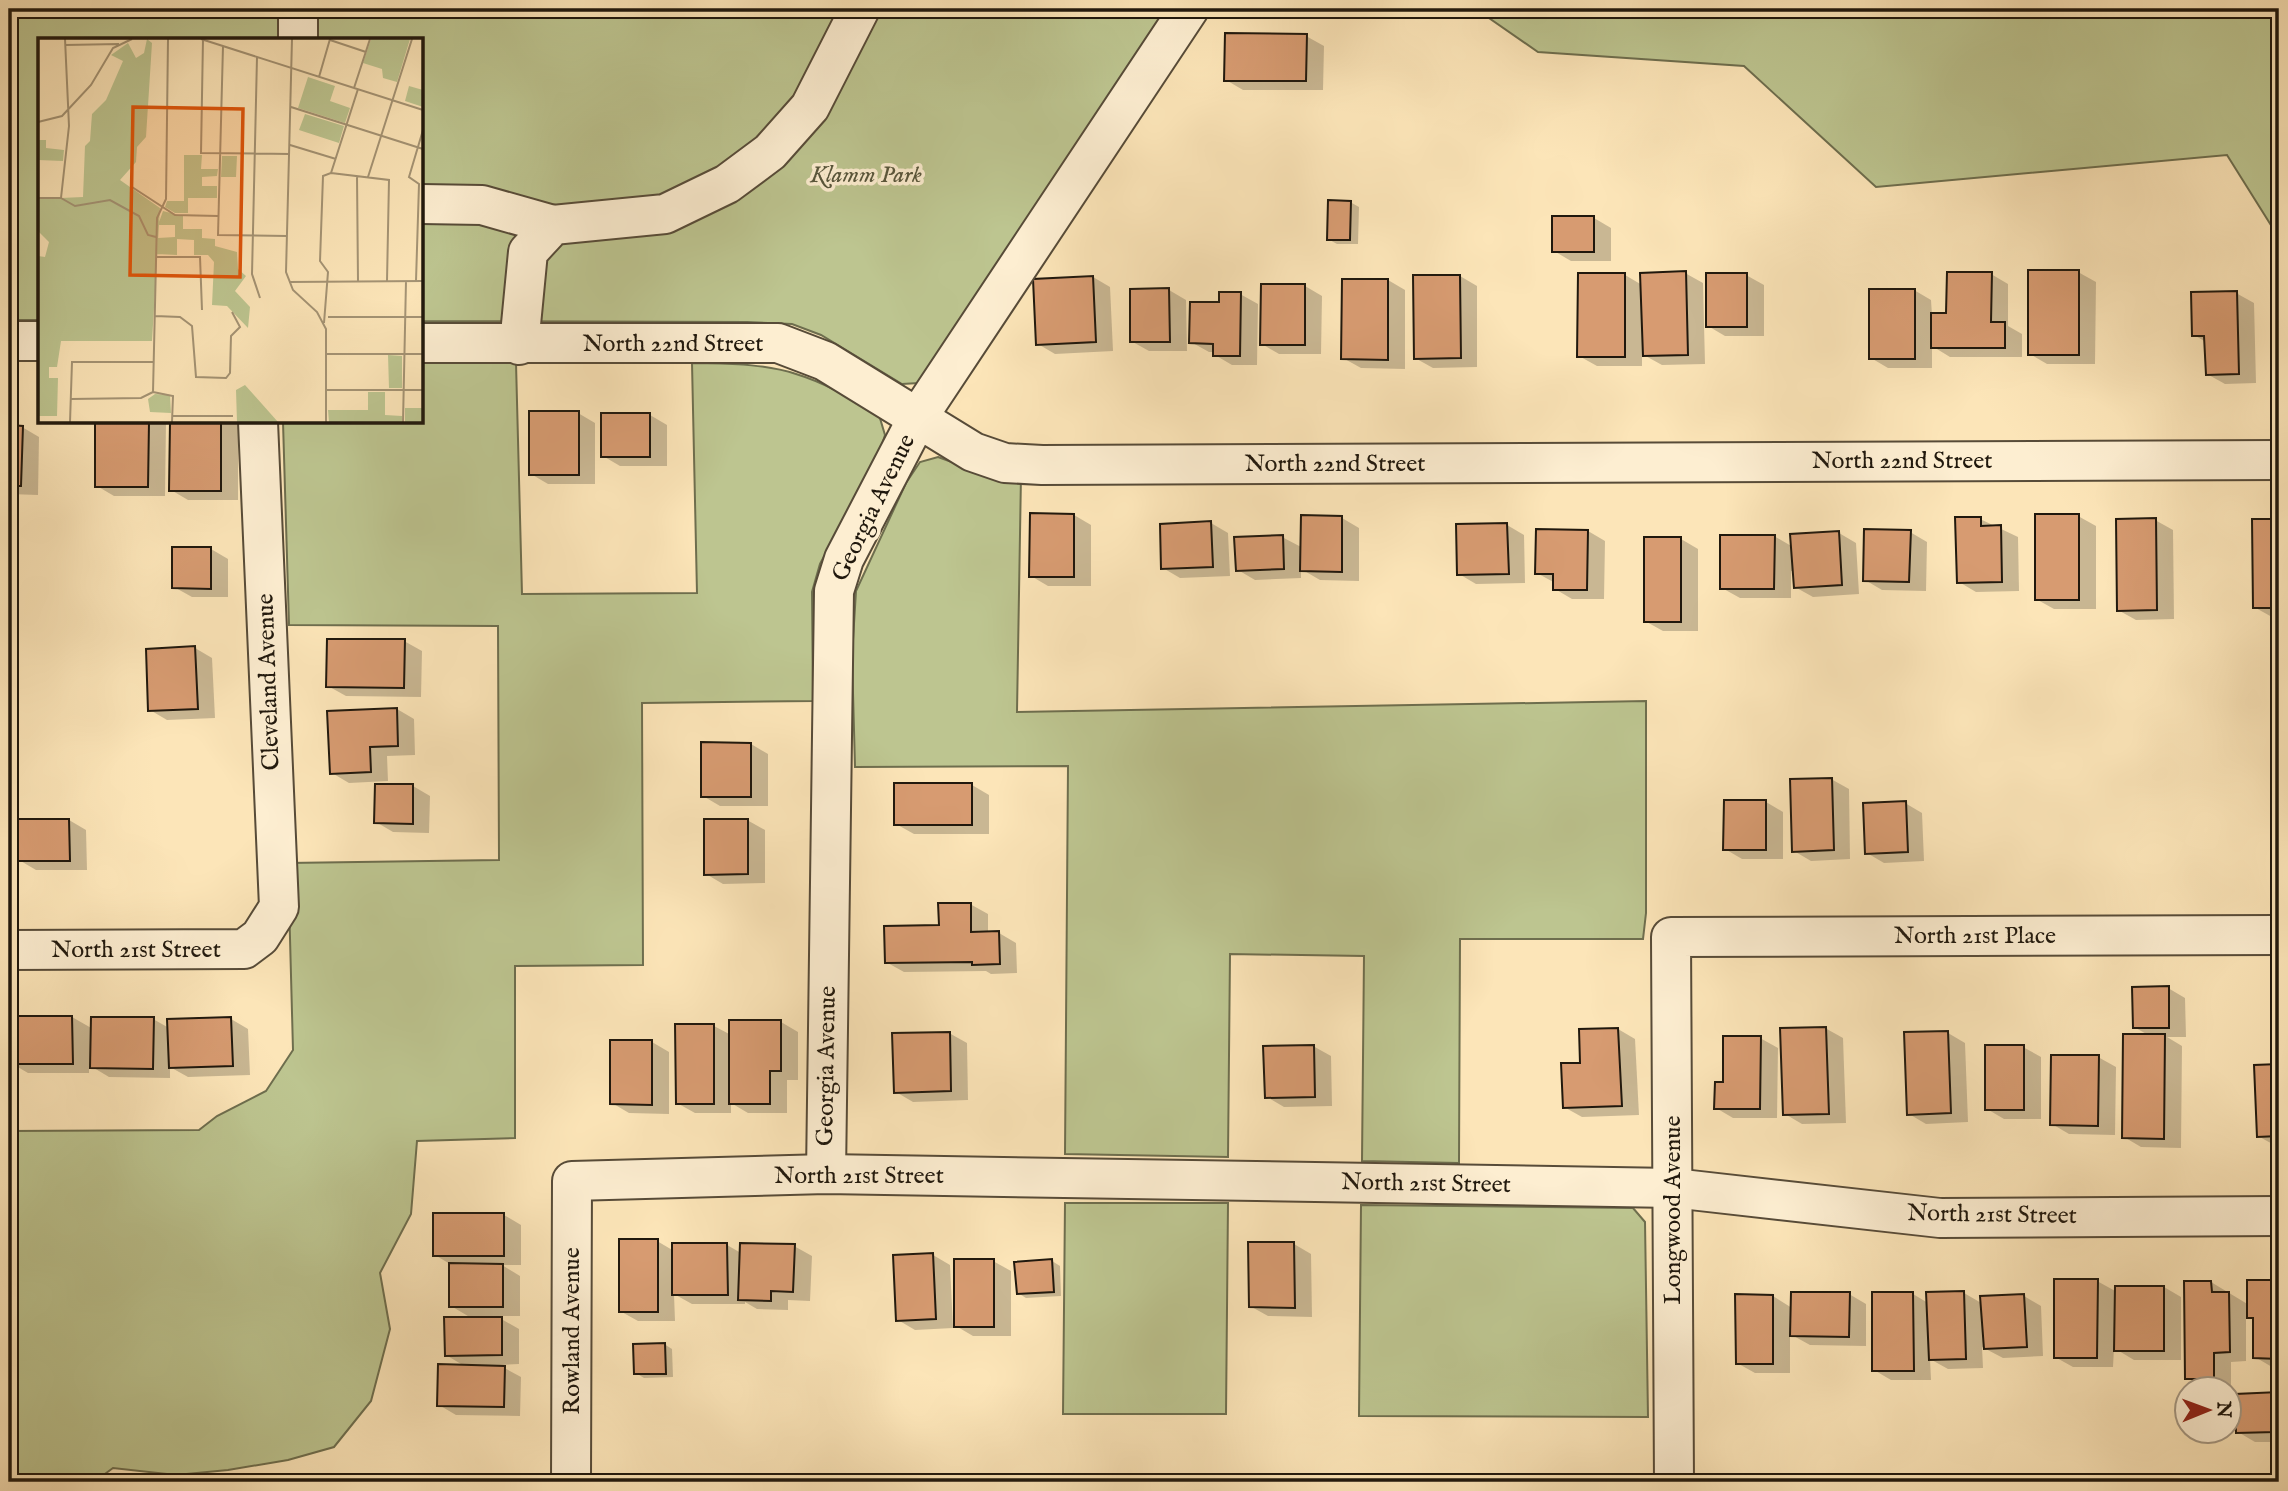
<svg xmlns="http://www.w3.org/2000/svg" width="2288" height="1491" viewBox="0 0 2288 1491" font-family="'IM FELL English',serif">
<style>
.green{fill:#bdc590;stroke:#6e6e4e;stroke-width:2}
.shadow{fill:#0003}
.building{fill:#d79b71;stroke:#20180d;stroke-width:2}
.lines{fill:none;stroke-linecap:round;stroke-linejoin:round}
.minor-casing{stroke:#574b38;stroke-width:42}
.minor{stroke:#fdeed1;stroke-width:38}
.labels{text-anchor:middle;dominant-baseline:central;stroke-width:7;stroke-linejoin:round;paint-order:stroke}
.park-label{font-size:24px;font-style:italic;fill:#57553b;stroke:#fdeed1}
.street-label{font-size:24px;fill:#20180d;stroke:#fdeed1}
.inset-road{fill:none;stroke:#a49374;stroke-width:2}
.view{fill:#de560c;fill-opacity:0.15;stroke:#de560c;stroke-width:3.5}
.inset-edge{fill:none;stroke:#20180d;stroke-width:3.5}
</style>
<rect width="100%" height="100%" fill="#fce5b8"/>
<filter id="stains"><feTurbulence type="fractalNoise" baseFrequency=".00286" numOctaves="4"/><feColorMatrix values="0 0 0 0 .2 0 0 0 0 .09 0 0 0 0 .02 0 0 0 .5 -.17"/></filter>
<radialGradient id="worn" r=".72"><stop offset=".6" stop-color="#630" stop-opacity="0"/><stop offset="1" stop-color="#630" stop-opacity=".3"/></radialGradient>
<!-- green -->
<g class="green">
<path d="M9,9H1172L919,383L902,384L821,335L792,324L747,322L422,321V40H40V320H9Z"/>
<path d="M1476,9H2279V230H2274L2227,155L1876,187L1744,66L1538,52Z"/>
<path d="M422,362L516,363L522,594L697,593L692,363C726,364 762,363 796,374C826,383 852,399 879,415L885,435L879,454L820,564L812,592L813,701L642,703L643,965L515,966V1138L417,1141L411,1214L380,1273L390,1329L371,1401L334,1447L288,1460L228,1470L176,1475L113,1468L94,1482H9V1131L199,1130L217,1116L266,1091L293,1050L288,863L499,860L498,626L289,625L283,422H422Z"/>
<path d="M938,457L960,465L1021,475L1017,712L1646,701V913L1643,939H1460L1459,1163L1362,1161L1364,956L1230,954L1228,1157L1065,1154L1068,766L855,767L852,656L856,591L906,483L920,462Z"/>
<path d="M1065,1203H1228L1226,1414H1063Z"/>
<path d="M1361,1205L1633,1208L1645,1222L1648,1417L1359,1416Z"/>
</g>
<!-- shadow -->
<g class="shadow">
<path d="M1306,36L1324,46L1323,90H1243L1226,80Z"/>
<path d="M1350,202L1359,207L1358,244H1337L1328,239Z"/>
<path d="M1594,218L1611,228V261H1571L1554,251Z"/>
<path d="M2078,272L2096,282L2095,364H2047L2030,354Z"/>
<path d="M1685,273L1703,283L1705,364L1662,365L1642,354V366H1597L1579,356L1625,275L1642,285Z"/>
<path d="M1991,274L2008,284V326L2022,334V357H1950L1932,346V368H1888L1871,358L1914,290L1931,300L1932,315H1948Z"/>
<path d="M1746,275L1764,285V336H1725L1708,326Z"/>
<path d="M1460,276L1477,286V367L1433,368L1415,358Z"/>
<path d="M1093,277L1110,287L1113,351L1055,354L1038,344Z"/>
<path d="M1388,280L1405,290V369L1361,368L1343,358Z"/>
<path d="M1305,286L1322,296L1321,354H1279L1262,344Z"/>
<path d="M1169,290L1186,300L1187,351H1149L1131,341Z"/>
<path d="M2236,293L2254,303L2256,383L2225,384L2207,374L2206,342L2194,335Z"/>
<path d="M1240,294L1258,304L1257,365H1232L1215,355V352H1209L1191,342L1221,304Z"/>
<path d="M578,413L595,423V484H548L531,474Z"/>
<path d="M650,415L667,425V466H620L603,456Z"/>
<path d="M97,422H166L165,496H114L97,486Z"/>
<path d="M171,422H238V500H188L171,490Z"/>
<path d="M9,427H22L39,437L38,495L9,494Z"/>
<path d="M1074,515L1091,525V586H1048L1031,576Z"/>
<path d="M2078,516L2096,526V609H2054L2036,599Z"/>
<path d="M1342,518L1359,528V581L1320,580L1301,569V578L1255,580L1238,570L1282,537L1303,548Z"/>
<path d="M1980,519L2018,537L2019,591L1976,592L1959,582Z"/>
<path d="M2155,520L2173,530L2174,619L2136,620L2118,610Z"/>
<path d="M2254,521H2279V617H2272L2254,607Z"/>
<path d="M1211,523L1228,533L1230,576L1180,578L1163,568Z"/>
<path d="M1507,525L1524,535L1525,583L1476,584L1459,574Z"/>
<path d="M1588,531L1605,541L1604,599H1572L1555,589V583L1537,573Z"/>
<path d="M1910,532L1927,542L1926,591L1882,590L1865,580Z"/>
<path d="M1839,533L1856,543L1859,594L1813,597L1795,587L1794,571H1791V598H1740L1722,588L1774,536L1793,547Z"/>
<path d="M1681,539L1698,549V631H1663L1645,621Z"/>
<path d="M211,549L228,559V597H192L174,587Z"/>
<path d="M404,641L422,651L421,697L346,696L328,686Z"/>
<path d="M195,648L212,658L215,718L167,720L150,710Z"/>
<path d="M397,709L414,719L415,755L387,756L388,781L349,783L332,773Z"/>
<path d="M751,744L768,754V806H720L703,796Z"/>
<path d="M1831,779L1849,789L1850,859L1811,861L1794,851Z"/>
<path d="M972,785L989,795V834H914L896,824Z"/>
<path d="M413,786L430,796L429,833L393,832L376,822Z"/>
<path d="M1766,802L1783,812V859H1742L1725,849Z"/>
<path d="M1905,803L1922,813L1924,861L1884,863L1867,853Z"/>
<path d="M69,820L86,830L87,870H36L19,860L18,821Z"/>
<path d="M747,820L765,830V883L723,884L706,874Z"/>
<path d="M970,904L988,914V933H999L1016,943L1017,973L991,974L986,971L904,972L886,962Z"/>
<path d="M2168,988L2185,998L2186,1037H2167L2182,1046L2181,1148L2141,1147L2124,1137L2150,1036L2134,1027Z"/>
<path d="M72,1017L93,1029L153,1019L169,1028L231,1019L248,1029L250,1075L188,1077L170,1067V1078L109,1077L89,1065V1073H28L11,1063Z"/>
<path d="M781,1022L798,1032V1080H787V1113H748L731,1103V1113H695L677,1103L714,1026L731,1035Z"/>
<path d="M1825,1028L1843,1038L1846,1123L1802,1124L1785,1114Z"/>
<path d="M1618,1029L1635,1039L1639,1115L1582,1117L1564,1107L1582,1064Z"/>
<path d="M949,1033L967,1043L968,1100L913,1102L896,1092Z"/>
<path d="M1948,1033L1965,1043L1968,1122L1926,1124L1909,1114Z"/>
<path d="M1760,1038L1778,1048L1777,1118H1733L1716,1108L1725,1084Z"/>
<path d="M652,1042L669,1052V1114L629,1113L612,1103Z"/>
<path d="M1313,1046L1331,1056L1332,1106L1284,1107L1267,1097Z"/>
<path d="M2023,1047L2041,1057V1119H2004L1987,1109Z"/>
<path d="M2098,1057L2116,1067L2115,1135L2069,1134L2052,1124Z"/>
<path d="M2279,1066V1146H2276L2258,1136L2255,1067Z"/>
<path d="M504,1215L521,1225V1265H502L520,1276V1316H496L519,1329V1364L499,1365L521,1377L520,1416L456,1415L439,1405L466,1367L446,1355L473,1319L451,1306L450,1264L435,1255Z"/>
<path d="M657,1241L674,1251L727,1245L741,1253L794,1246L812,1256L810,1301L788,1300V1310L757,1309L745,1302V1304H692L674,1294L675,1321H638L620,1311Z"/>
<path d="M1294,1244L1311,1254L1312,1317L1268,1316L1250,1306Z"/>
<path d="M933,1255L950,1265L953,1328L915,1330L898,1320Z"/>
<path d="M993,1261L1011,1271V1336H973L956,1326Z"/>
<path d="M1052,1261L1060,1266L1061,1296L1026,1298L1018,1293Z"/>
<path d="M2097,1281L2117,1292V1287H2164L2181,1297V1360H2134L2114,1348L2113,1367H2073L2055,1357Z"/>
<path d="M2211,1282L2249,1305V1282H2279V1367H2272L2255,1357V1320L2246,1315V1361L2231,1362V1388H2204L2187,1378Z"/>
<path d="M1964,1293L1983,1304L2024,1296L2041,1306L2043,1356L2003,1358L1982,1347L1983,1368L1948,1369L1930,1359L1931,1380H1891L1874,1370L1913,1294L1928,1303Z"/>
<path d="M1849,1294L1866,1304V1346L1810,1345L1790,1334V1373H1755L1737,1363L1773,1296L1792,1308Z"/>
<path d="M664,1344L672,1349L673,1377L644,1378L636,1373Z"/>
<path d="M2279,1394V1442H2255L2238,1432L2237,1396Z"/>
</g>
<!-- building -->
<g class="building">
<path d="M1225,33L1307,34L1306,81H1224Z"/>
<path d="M1328,200L1351,201L1350,240H1327Z"/>
<rect x="1552" y="216" width="42" height="36"/>
<rect x="2028" y="270" width="51" height="85"/>
<path d="M1686,271L1688,355L1643,356L1640,273Z"/>
<path d="M1947,272H1992L1991,322H2005V348H1931V313H1946Z"/>
<path d="M1578,273H1625V357H1577Z"/>
<rect x="1706" y="273" width="41" height="54"/>
<path d="M1413,275H1460L1461,358L1414,359Z"/>
<path d="M1093,276L1096,342L1036,345L1033,279Z"/>
<path d="M1342,279H1388V360L1341,359Z"/>
<path d="M1261,284H1305V345H1260Z"/>
<path d="M1169,288L1170,342H1130V289Z"/>
<rect x="1869" y="289" width="46" height="70"/>
<path d="M2237,291L2239,374L2206,375L2204,336H2192L2191,292Z"/>
<path d="M1219,292H1241L1240,356H1213V344L1189,343L1190,302H1219Z"/>
<rect x="529" y="411" width="50" height="64"/>
<rect x="601" y="413" width="49" height="44"/>
<path d="M95,422H149L148,487H95Z"/>
<path d="M170,422H221V491H169Z"/>
<path d="M9,425L23,426L21,486H9Z"/>
<path d="M1030,513L1074,514V577H1029Z"/>
<rect x="2035" y="514" width="44" height="86"/>
<path d="M1301,515L1342,516V572L1300,571Z"/>
<path d="M1955,517H1981V526L2001,525L2002,582L1957,583Z"/>
<path d="M2156,518L2157,610L2117,611L2116,519Z"/>
<path d="M2252,519H2279V608H2253Z"/>
<path d="M1211,521L1213,567L1161,569L1160,524Z"/>
<path d="M1507,523L1509,574L1457,575L1456,524Z"/>
<path d="M1536,529L1588,530L1587,590H1553V574H1535Z"/>
<path d="M1864,529L1911,530L1909,582L1863,581Z"/>
<path d="M1839,531L1842,585L1794,588L1790,534Z"/>
<path d="M1283,535L1284,569L1236,571L1234,537Z"/>
<path d="M1720,535H1775L1774,589H1720Z"/>
<rect x="1644" y="537" width="37" height="85"/>
<path d="M172,547H211V589L172,588Z"/>
<path d="M327,639H405L404,688L326,687Z"/>
<path d="M195,646L198,709L148,711L146,649Z"/>
<path d="M397,708L398,746L370,747L371,772L330,774L327,711Z"/>
<path d="M701,742L751,743V797H701Z"/>
<path d="M1832,778L1834,850L1792,852L1790,779Z"/>
<rect x="894" y="783" width="78" height="42"/>
<path d="M375,784H413V824L374,823Z"/>
<path d="M1724,800H1766V850H1723Z"/>
<path d="M1906,801L1908,852L1865,854L1863,803Z"/>
<path d="M17,819H69L70,861H17Z"/>
<path d="M704,819H748V874L704,875Z"/>
<path d="M938,903H971V932L999,931L1000,964L972,965V962L885,963L884,926L939,925Z"/>
<path d="M2169,986V1028H2133L2132,987Z"/>
<path d="M9,1016H72L73,1064H9Z"/>
<path d="M91,1017H154L153,1069L90,1068Z"/>
<path d="M231,1017L233,1066L169,1068L167,1019Z"/>
<path d="M729,1020H781V1071H770V1104H729Z"/>
<path d="M675,1024H714V1104H676Z"/>
<path d="M1826,1027L1829,1114L1783,1115L1780,1028Z"/>
<path d="M1618,1028L1622,1106L1563,1108L1561,1063H1580L1579,1029Z"/>
<path d="M1948,1031L1951,1113L1907,1115L1904,1032Z"/>
<path d="M950,1032L951,1091L894,1093L892,1033Z"/>
<path d="M2123,1034H2165L2164,1139L2122,1138Z"/>
<path d="M1723,1036H1761L1760,1109H1714L1715,1082H1723Z"/>
<path d="M610,1040H652V1105L610,1104Z"/>
<path d="M1314,1045L1315,1097L1265,1098L1263,1046Z"/>
<rect x="1985" y="1045" width="39" height="65"/>
<path d="M2051,1055H2099L2098,1126L2050,1125Z"/>
<path d="M2279,1064V1136L2257,1137L2254,1065Z"/>
<rect x="433" y="1213" width="71" height="43"/>
<rect x="619" y="1239" width="39" height="73"/>
<path d="M1248,1242H1294L1295,1308L1249,1307Z"/>
<path d="M672,1243H727L728,1295H672Z"/>
<path d="M740,1243L795,1244L793,1292L771,1291V1301L738,1300Z"/>
<path d="M933,1253L936,1319L896,1321L893,1255Z"/>
<rect x="954" y="1259" width="40" height="68"/>
<path d="M1052,1259L1054,1292L1017,1294L1014,1262Z"/>
<path d="M449,1263L503,1264V1307H449Z"/>
<path d="M2054,1279H2098L2097,1358H2054Z"/>
<path d="M2247,1280H2279V1359L2253,1358V1318H2247Z"/>
<path d="M2184,1281H2211L2212,1292H2229L2230,1352L2214,1353V1379H2185Z"/>
<path d="M2115,1286H2164V1351H2114Z"/>
<path d="M1964,1291L1966,1359L1929,1360L1926,1292Z"/>
<path d="M1791,1292H1850L1849,1337L1790,1336Z"/>
<path d="M1872,1292H1913L1914,1371H1872Z"/>
<path d="M1735,1294L1773,1295V1364H1736Z"/>
<path d="M2024,1294L2027,1347L1984,1349L1980,1296Z"/>
<path d="M444,1317H502V1355L445,1356Z"/>
<path d="M665,1343L666,1374H634L633,1344Z"/>
<path d="M438,1364L505,1366L504,1407L437,1406Z"/>
<path d="M2279,1392V1422H2274L2275,1432L2236,1433L2235,1394Z"/>
</g>
<g class="lines">
<defs>
<g id="minor">
<path d="M298,9V40"/>
<path d="M422,204L482,205L553,225"/>
<path d="M9,341H40"/>
<path d="M422,343H778L825,361L973,452L1005,463L1042,465L2279,460"/>
<path d="M519,345L528,252L553,225L665,214L727,184L770,152L810,107L860,9"/>
<path d="M9,950L244,949L260,937L279,907L258,422"/>
<path d="M826,1174L834,591L844,559L918,417L1189,9"/>
<path d="M571,1482L572,1181L826,1174L1673,1188L1940,1218L2279,1216"/>
<path d="M1674,1482L1671,937L2279,935"/>
</g>
</defs>
<!-- minor casing -->
<use href="#minor" class="minor-casing"/>
<!-- minor -->
<use href="#minor" class="minor"/>
</g>
<g class="labels">
<!-- park labels -->
<g class="park-label">
<text x="866" y="175">Klamm Park</text>
</g>
<!-- street labels -->
<g class="street-label">
<text x="673" y="344">North 22nd Street</text>
<text x="1902" y="461">North 22nd Street</text>
<text x="1335" y="464">North 22nd Street</text>
<text transform="translate(874 508) rotate(-64)">Georgia Avenue</text>
<text transform="translate(269 682) rotate(-92)">Cleveland Avenue</text>
<text x="1975" y="936">North 21st Place</text>
<text x="136" y="950">North 21st Street</text>
<text transform="translate(827 1066) rotate(-89)">Georgia Avenue</text>
<text x="859" y="1176">North 21st Street</text>
<text transform="translate(1426 1184) rotate(1)">North 21st Street</text>
<text transform="translate(1673 1210) rotate(-90)">Longwood Avenue</text>
<text transform="translate(1992 1215) rotate(1)">North 21st Street</text>
<text transform="translate(572 1331) rotate(-90)">Rowland Avenue</text>
</g>
</g>
<!-- overview -->
<g transform="translate(38 38)">
<rect width="385" height="385" fill="#fce5b8"/>
<path d="M109,1L114,5L108,99L99,109L98,124L82,142L122,170L114,303H23L19,329H11V340H20L19,378H0V218L7,219L11,204L0,193V161L45,159L47,108L52,103L54,76L68,62L85,23L73,17L90,5L98,20L106,15ZM333,1H372L359,44L345,40L344,31L325,25ZM270,39L297,48L292,63L312,70L307,85L260,70ZM371,48L385,52V69L367,63ZM267,76L306,88L301,105L261,92ZM0,102H8V110L26,112L25,123L0,122ZM146,117H164L163,131H180L179,138L164,139V148H179V160H150V175H137L127,169L129,163H146ZM184,118H199L198,139H183ZM125,173L145,178V191H164V200L177,201V208L199,214L200,231L208,238L197,253L212,269L210,290L189,268L174,267L176,224L170,217H156V202L139,201V217L119,216L120,200L137,199V187H120ZM350,317L364,318V350H351ZM207,347L240,384H199L198,352ZM330,354H347V377L364,378V384H291L290,372H330ZM117,356L132,357L133,375L112,374L110,361ZM367,370H385V384H367Z" fill="#bdc590"/>
<path class="inset-road" d="M163,1L385,72M165,1L163,115L252,116M254,1L248,234L255,252L279,274L288,291V384M292,2L328,14M27,7L81,6M185,8L180,197L249,198M219,19L214,236L222,260M281,39L292,1M316,50L332,1M253,69L385,111M0,84L24,78L53,47L75,10L94,1M252,107L298,121M293,135L351,142L349,243M319,138L320,243M330,139L374,1M94,149L137,177L180,178M0,160H23M23,160L31,88L27,1M23,160L37,168L72,162L101,178L110,197L118,199M118,219H162L164,272M378,243L381,146L371,139L385,92M251,244L385,243M117,278L142,279L154,288L158,339L188,340L192,335L193,298L202,289L194,274M290,279H385M286,285L290,234L282,223L285,138L293,135L320,51M289,316H385M288,352H385M115,354L119,180L128,161L130,1M115,354L135,358L134,384M33,361L103,360L115,354M134,378H195M32,384L34,324H115M365,384L368,243"/>
<path class="view" d="M95,69L205,71L202,239L92,237Z"/>
<rect width="385" height="385" class="inset-edge"/>
</g>
<!-- margin -->
<rect width="2288" height="1491" fill="none" stroke="#fce5b8" stroke-width="35"/>
<rect x="10" y="10" width="2267" height="1470" fill="none" stroke="#20180d" stroke-width="3.5"/>
<rect x="18" y="18" width="2253" height="1456" fill="none" stroke="#20180d" stroke-width="2"/>
<!-- north arrow -->
<g transform="translate(2208 1410) rotate(89)"><circle r="33" fill="#fdeed1" stroke="#a59883" stroke-width="2"/>
<path d="M0-5L12 26L0 18L-12 26Z" fill="#8f2418"/>
<text y="-10" font-size="19" font-weight="bold" text-anchor="middle" fill="#20180d">N</text>
</g>
<rect width="100%" height="100%" filter="url(#stains)"/>
<rect width="100%" height="100%" fill="url(#worn)"/>
</svg>
